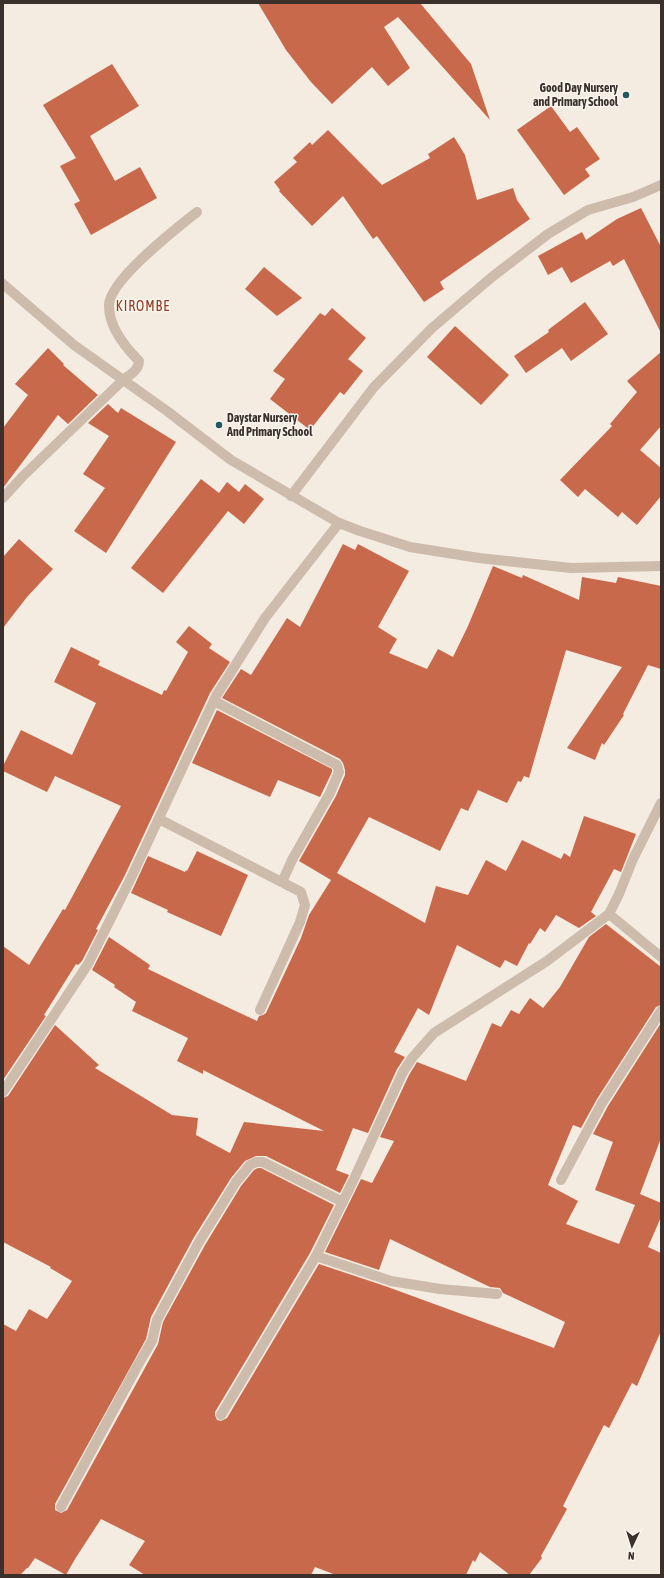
<svg xmlns="http://www.w3.org/2000/svg" width="664" height="1578" viewBox="0 0 664 1578" font-family="'Asap Condensed',sans-serif">
<style>
.building{fill:#c8694b}
.lines{fill:none;stroke-linecap:round;stroke-linejoin:round}
.minor{stroke:#cdbbac;stroke-width:10}
.poi-dot{fill:#1f5a5e;stroke:#fbf5ee;stroke-width:1.5}
.labels{text-anchor:middle;dominant-baseline:central;stroke-width:3;stroke-linejoin:round;paint-order:stroke}
.poi-label{font-size:12px;font-weight:bold;fill:#3b302b;stroke:#fbf5ee;text-anchor:end}
.quarter-label{font-size:14px;letter-spacing:1px;fill:#8c3b22;stroke:#fbf5ee}
</style>
<rect width="100%" height="100%" fill="#f4ebe1"/>
<!-- building -->
<g class="building">
<path d="M258,3H420L471,64L490,120L398,17L384,27L410,68L388,86L372,67L332,104L311,82L286,50Z"/>
<path d="M112,64L139,106L90,136L115,181L140,167L157,198L91,235L74,204L80,201L60,166L76,158L43,105Z"/>
<path d="M551,106L570,132L577,127L600,159L585,169L590,176L564,195L517,130Z"/>
<path d="M328,130L382,185L430,158L428,154L454,137L465,155L477,200L513,188L517,200L530,219L440,282L444,289L424,302L377,236L373,239L343,196L312,226L279,191L280,190L274,182L297,162L293,158L310,142L312,145Z"/>
<path d="M641,208L661,247V333L624,259L613,266L610,261L571,283L562,267L548,275L538,256L582,232L586,240L617,219Z"/>
<path d="M264,267L302,298L277,316L245,289Z"/>
<path d="M585,302L608,334L571,361L562,348L526,373L514,356L549,332L548,330Z"/>
<path d="M332,308L366,338L348,359L363,371L344,395L340,392L310,430L270,399L285,379L273,371L320,313L325,316Z"/>
<path d="M455,326L509,375L481,405L427,357Z"/>
<path d="M48,348L64,364L63,365L98,395L68,424L58,415L3,488V428L28,395L15,384Z"/>
<path d="M661,352V426L640,450L661,468V496L637,525L622,512L618,517L585,489L578,497L560,480L612,426L610,424L637,392L627,381Z"/>
<path d="M108,404L118,413L121,408L176,442L106,553L74,531L105,488L83,474L109,436L88,423Z"/>
<path d="M201,479L219,493L227,482L239,492L245,484L264,499L244,524L228,511L163,593L131,568Z"/>
<path d="M19,539L53,569L27,597L3,628V557Z"/>
<path d="M343,544L355,550L358,544L409,571L378,627L397,639L389,653L427,669L438,649L453,657L468,626L493,566L522,578L523,575L579,600L582,577L616,583L618,577L661,586V669L648,665L623,714L624,715L604,745L602,743L595,760L567,748L622,667L566,650L529,778L524,776L521,782L518,781L507,803L478,790L468,811L461,808L440,851L369,817L337,873L425,923L436,886L468,895L486,860L506,871L522,840L561,859L564,853L570,857L584,816L636,834L621,872L614,869L591,912L596,916L579,928L556,915L545,932L540,928L530,944L529,943L517,966L505,960L500,968L457,945L429,1015L418,1008L394,1052L405,1057L397,1069L368,1133L353,1128L336,1170L349,1175L340,1193L266,1156H256L245,1161L231,1178L193,1239L151,1317L146,1339L55,1504V1510L61,1513L67,1510L158,1344L163,1322L205,1245L241,1186L254,1170L258,1168H261L334,1205L310,1253L215,1412V1415L217,1420L221,1421L227,1418L319,1264L385,1286L554,1348L565,1322L503,1293L500,1288L490,1287L390,1239L379,1270L325,1252L361,1179L372,1183L394,1141L380,1137L409,1075L417,1062L466,1081L492,1023L501,1027L511,1010L519,1014L530,998L543,1008L560,987L589,937L606,924L661,967V1005L656,1007L597,1099L581,1128L573,1125L548,1185L578,1201L566,1224L619,1244L635,1205L595,1190L613,1142L593,1134L608,1106L661,1023V1138L640,1194L661,1203V1217L648,1247L661,1253V1331L637,1386L632,1383L609,1428L604,1425L563,1506L567,1509L541,1556L542,1558L529,1575H510L480,1552L475,1562L473,1560L466,1575H336L315,1567L311,1575H145L129,1565L145,1541L101,1519L75,1559L66,1575L35,1558L28,1568H27L20,1575H3V1324L16,1331L29,1309L47,1319L72,1281L50,1268L51,1267L3,1242V1098L8,1096L55,1025L99,1065L95,1068L172,1115L198,1118L196,1135L230,1153L244,1122L324,1131L203,1070V1074L177,1061L188,1038L132,1011L136,1002L114,987L115,985L92,970L109,937L150,965L148,969L208,998L257,1021L259,1016L263,1015L266,1013L301,938L309,915L331,880L299,861L336,796L345,775V770L343,763L340,759L222,698L241,669L251,675L287,618L300,627Z"/>
<path d="M189,626L212,644L209,648L230,662L210,693L124,877L96,929L98,930L82,961L78,965L76,964L44,1015L46,1016L3,1080V946L29,965L63,909L65,910L121,806L55,776L47,792L3,771V766L21,730L72,755L96,703L54,682L71,647L100,661L98,665L162,695L164,690L166,691L188,652L176,642Z"/>
<path d="M217,710L332,769V772L320,797L278,780L270,797L192,763Z"/>
<path d="M197,851L248,875L221,936L167,912L168,910L131,893L148,856L185,872L186,870L187,871Z"/>
</g>
<g class="lines">
<!-- minor -->
<g class="minor">
<path d="M3,284L74,345L167,411L231,460L339,523L360,531L410,547L479,558L571,568L661,566"/>
<path d="M291,496L374,387L432,328L492,277L548,234L588,210L633,197L661,185"/>
<path d="M3,498L23,476L123,380C130,375 139,370 139,361C125,347 109,327 109,306C108,281 177,228 197,212"/>
<path d="M214,701L337,765L339,772L330,793L292,860L282,882"/>
<path d="M661,803L633,859L619,894L609,914L661,957"/>
<path d="M159,819L301,892L305,905L300,922L260,1010"/>
<path d="M3,1092L88,964L130,880L216,696L265,618L339,523"/>
<path d="M561,1180L602,1103L661,1011"/>
<path d="M316,1256L391,1281L440,1289L497,1294"/>
<path d="M221,1415L316,1256L353,1181L403,1072L412,1058L434,1033L547,961L609,914"/>
<path d="M61,1507L139,1363L152,1341L157,1320L199,1242L236,1182L250,1165L256,1162H263L343,1202"/>
</g>
</g>
<!-- markers -->
<g class="poi-dot">
<circle cx="626" cy="95" r="4"/>
<circle cx="219" cy="425" r="4"/>
</g>
<g class="labels">
<!-- poi labels -->
<g class="poi-label">
<text x="618" y="88">Good Day Nursery<tspan x="618" dy="14">and Primary School</tspan></text>
<text x="227" y="418" text-anchor="start">Daystar Nursery<tspan x="227" dy="14">And Primary School</tspan></text>
</g>
<!-- quarter labels -->
<g class="quarter-label">
<text x="143" y="306">KIROMBE</text>
</g>
</g>
<!-- border -->
<rect width="664" height="1578" fill="none" stroke="#3b302b" stroke-width="8"/>
<!-- north arrow -->
<g transform="translate(632 1546) rotate(184)" stroke="#fbf5ee" stroke-width="3" paint-order="stroke">
<path d="M0-3L7 15L0 10L-7 15Z" fill="#3b302b"/>
<text y="-6" font-size="11" font-weight="bold" text-anchor="middle" fill="#3b302b">N</text>
</g>
</svg>
